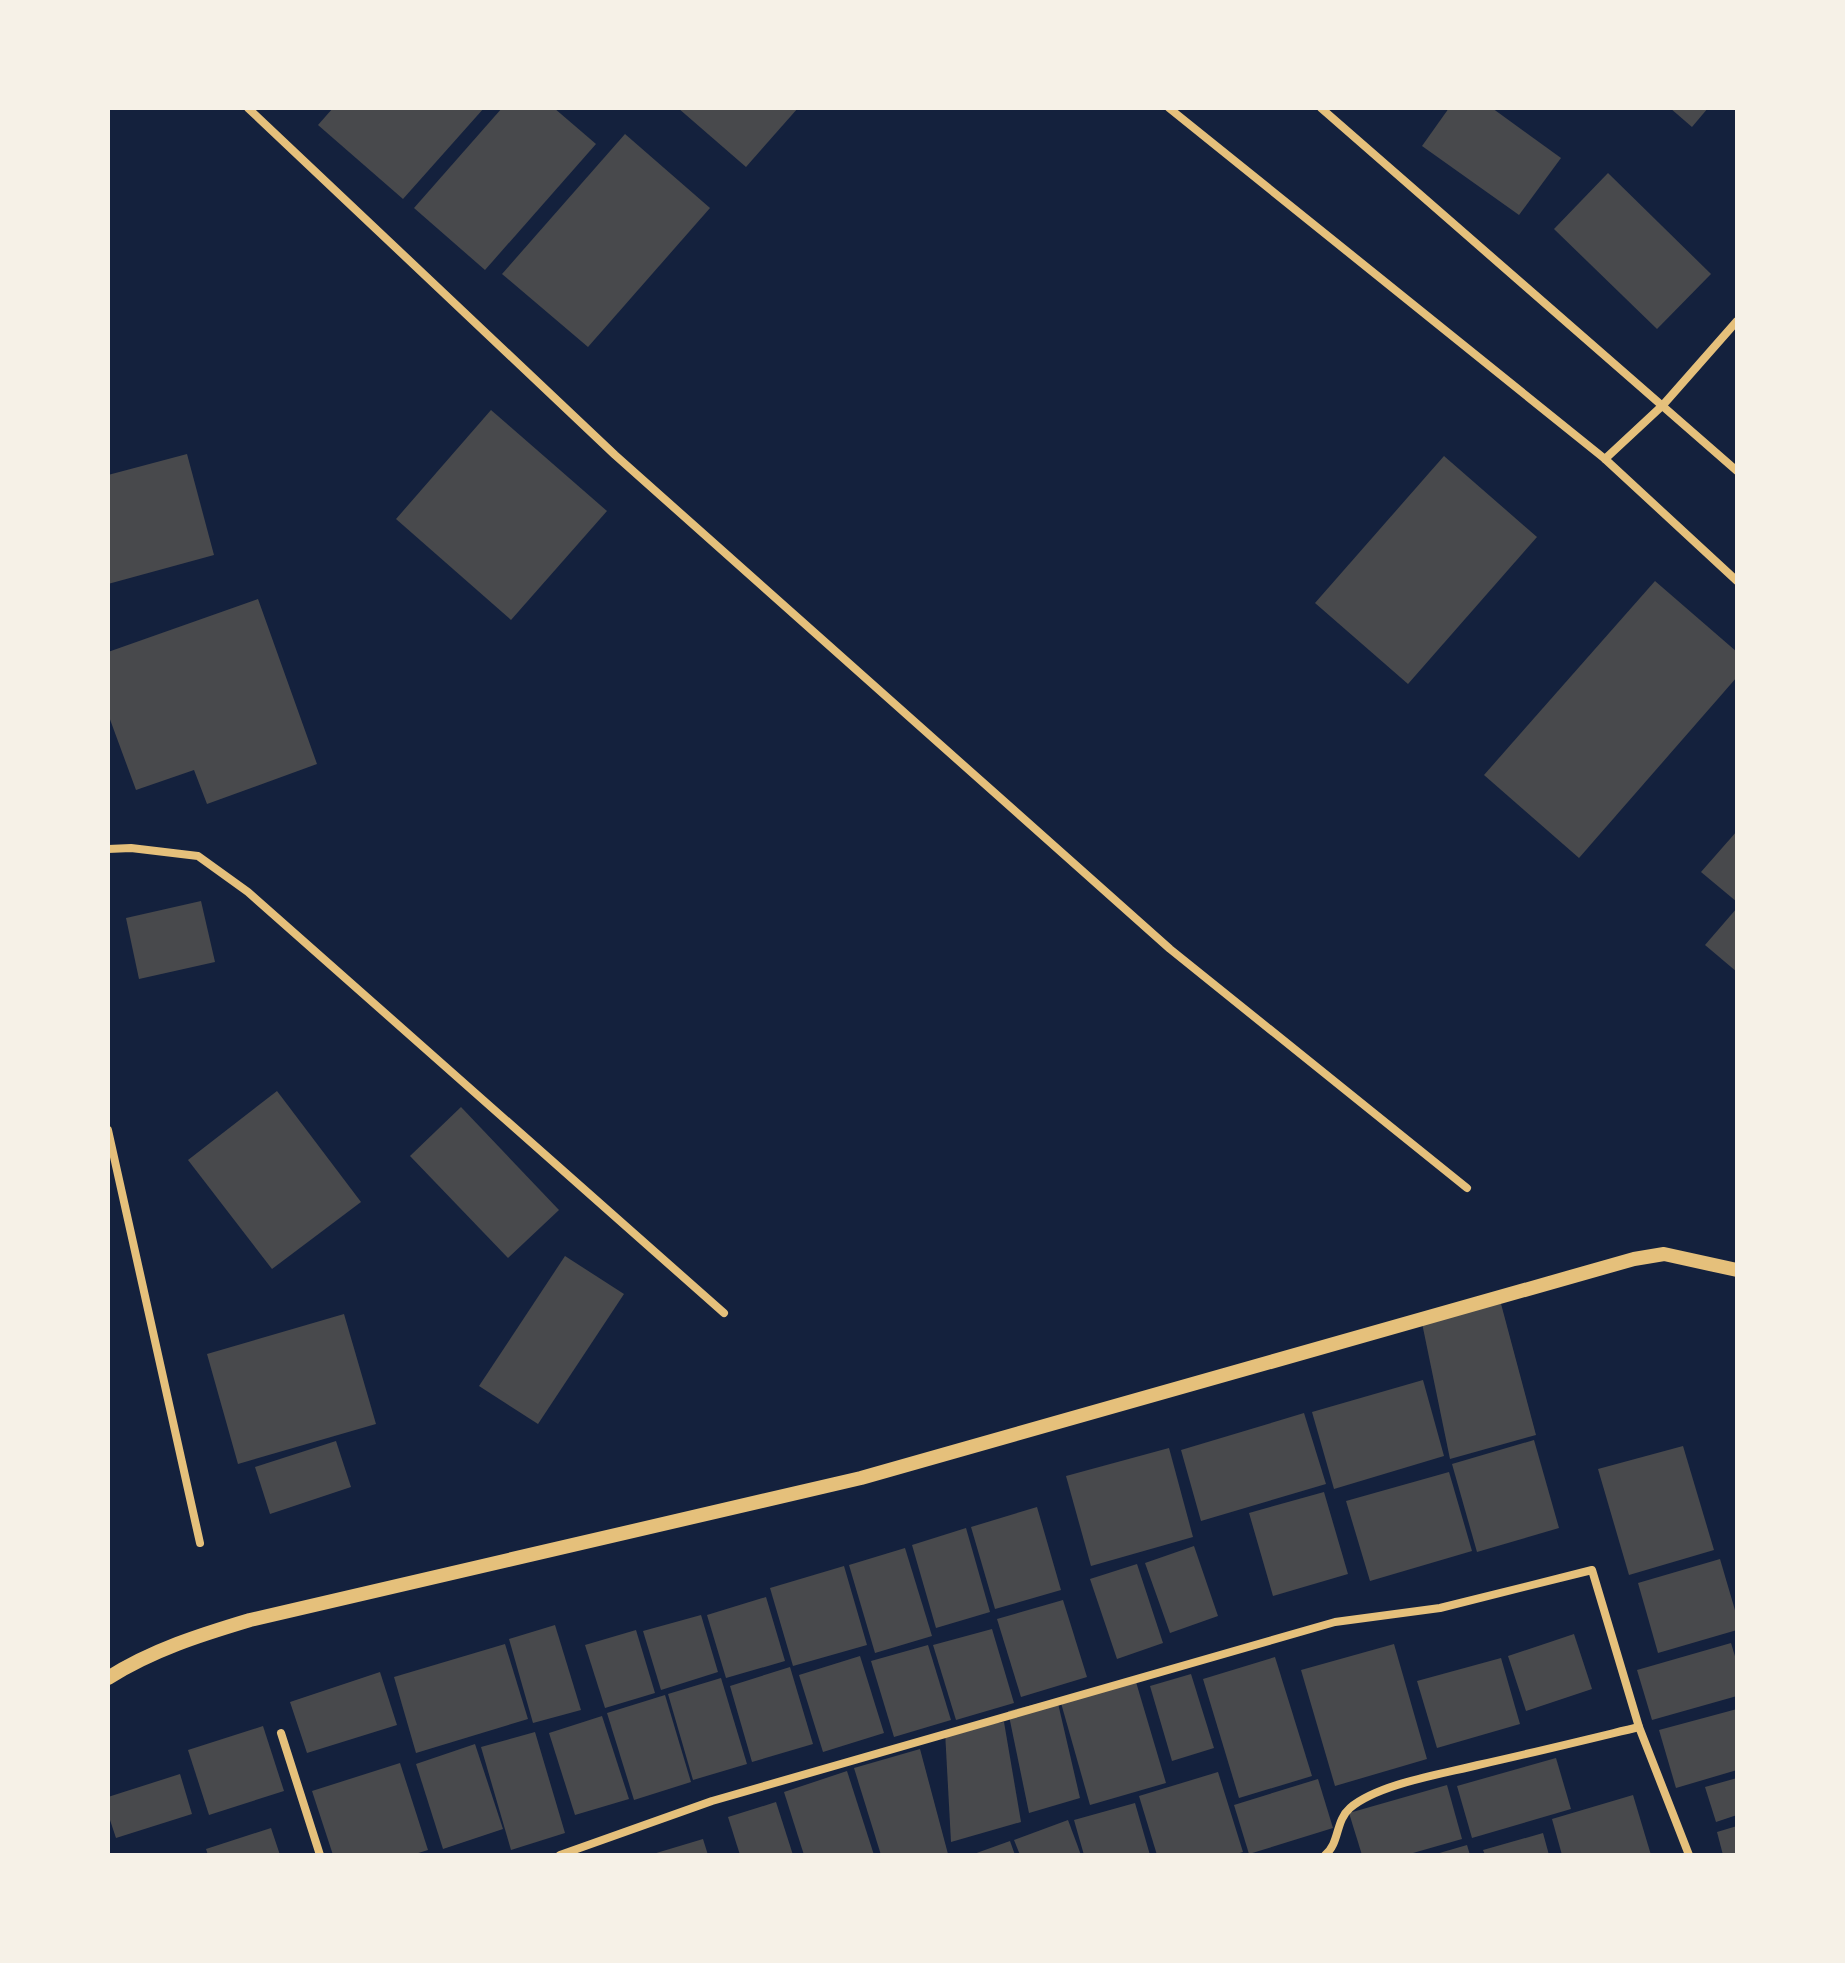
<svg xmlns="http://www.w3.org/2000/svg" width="1845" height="1963" viewBox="0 0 1845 1963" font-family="'DM Sans',sans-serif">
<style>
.building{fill:#48494c}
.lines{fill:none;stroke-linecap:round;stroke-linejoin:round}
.minor{stroke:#e5c07b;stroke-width:8}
.tertiary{stroke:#e5c07b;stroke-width:14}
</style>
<rect width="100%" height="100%" fill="#14213d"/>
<!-- building -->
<g class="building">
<path d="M333,108H484L403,199L318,125Z"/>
<path d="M502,108H554L596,144L485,270L414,208Z"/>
<path d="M678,108H798L746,167Z"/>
<path d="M1449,108H1492L1561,158L1519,215L1422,146Z"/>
<path d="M1670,108H1708L1692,127Z"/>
<path d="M625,134L710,208L588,347L502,274Z"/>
<path d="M1608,173L1711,274L1657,329L1554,229Z"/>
<path d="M491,410L607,511L511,620L396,519Z"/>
<path d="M187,454L214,555L108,584V475Z"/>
<path d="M1444,456L1537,537L1408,684L1315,603Z"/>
<path d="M1655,581L1737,652V677L1579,858L1484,775Z"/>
<path d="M258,599L317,764L207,804L194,770L136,790L108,714V652Z"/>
<path d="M1737,831V902L1701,872Z"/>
<path d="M201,901L215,962L139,979L126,918Z"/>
<path d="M1737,908V972L1705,945Z"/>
<path d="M277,1091L361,1202L272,1269L188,1160Z"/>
<path d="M461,1107L559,1210L508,1258L410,1156Z"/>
<path d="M565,1256L624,1294L538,1424L479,1386Z"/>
<path d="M1500,1300L1536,1435L1450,1459L1422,1323Z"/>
<path d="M344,1314L376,1424L238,1464L207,1354Z"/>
<path d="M1423,1380L1444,1456L1334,1489L1312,1412Z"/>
<path d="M1304,1413L1326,1484L1201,1521L1181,1450Z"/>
<path d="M1534,1440L1559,1528L1477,1552L1452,1464Z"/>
<path d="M336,1441L351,1487L270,1514L255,1467Z"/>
<path d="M1683,1446L1714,1550L1629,1575L1598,1469Z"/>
<path d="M1169,1448L1193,1537L1091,1566L1066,1476Z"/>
<path d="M1449,1472L1472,1551L1370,1581L1346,1501Z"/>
<path d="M1324,1492L1348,1574L1273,1596L1249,1513Z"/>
<path d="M1037,1507L1061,1590L995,1609L971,1527Z"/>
<path d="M966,1528L990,1612L936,1628L912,1545Z"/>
<path d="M1194,1546L1218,1616L1170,1633L1145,1563Z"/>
<path d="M905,1548L932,1636L875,1653L849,1565Z"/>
<path d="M1720,1559L1737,1617V1630L1658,1653L1638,1583Z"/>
<path d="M1137,1564L1163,1643L1117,1659L1090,1579Z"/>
<path d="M844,1566L867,1645L793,1666L770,1588Z"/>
<path d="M766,1597L785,1661L726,1678L707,1615Z"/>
<path d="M1063,1600L1087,1677L1021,1697L997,1619Z"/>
<path d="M701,1615L718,1672L661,1690L643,1631Z"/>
<path d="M555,1625L581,1710L533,1723L509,1639Z"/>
<path d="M992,1629L1014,1703L956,1720L933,1645Z"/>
<path d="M636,1630L655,1693L605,1708L585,1645Z"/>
<path d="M1574,1634L1592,1689L1526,1711L1508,1656Z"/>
<path d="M1731,1643L1737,1663V1696L1652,1720L1637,1670Z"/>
<path d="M505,1644L528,1719L416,1753L394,1677Z"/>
<path d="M1394,1644L1427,1759L1335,1786L1301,1670Z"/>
<path d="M928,1645L951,1720L894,1737L871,1661Z"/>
<path d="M860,1656L884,1733L823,1752L799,1675Z"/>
<path d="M1275,1657L1312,1776L1239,1798L1203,1679Z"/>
<path d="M1501,1658L1520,1724L1437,1748L1417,1681Z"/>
<path d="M790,1667L813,1744L752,1762L730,1686Z"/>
<path d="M380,1672L397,1725L307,1753L290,1702Z"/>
<path d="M1191,1674L1214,1748L1172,1761L1150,1686Z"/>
<path d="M721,1678L747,1764L693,1780L668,1694Z"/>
<path d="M1136,1682L1166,1783L1090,1805L1061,1703Z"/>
<path d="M665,1695L691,1782L634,1800L607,1713Z"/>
<path d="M1057,1699L1080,1798L1029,1813L1008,1711Z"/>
<path d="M1737,1709V1770L1676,1788L1659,1730Z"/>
<path d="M602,1716L629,1799L575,1815L549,1733Z"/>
<path d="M1004,1722L1021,1822L951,1842L945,1731Z"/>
<path d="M263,1726L284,1791L209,1815L188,1750Z"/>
<path d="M535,1732L565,1833L511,1850L481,1747Z"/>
<path d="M475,1744L503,1829L443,1849L416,1764Z"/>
<path d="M920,1749L948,1854L881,1855L854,1768Z"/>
<path d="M1556,1758L1571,1809L1472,1838L1457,1786Z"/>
<path d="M400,1763L428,1850L412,1855H333L312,1791Z"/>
<path d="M847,1771L874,1855H804L784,1792Z"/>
<path d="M1218,1772L1243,1852L1233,1855H1157L1139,1796Z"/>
<path d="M180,1774L192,1814L116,1838L108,1814V1797Z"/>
<path d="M1737,1778V1815L1716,1822L1705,1787Z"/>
<path d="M1318,1779L1333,1828L1249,1854L1234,1805Z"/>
<path d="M1447,1785L1462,1839L1406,1855H1362L1349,1813Z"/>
<path d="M1633,1795L1651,1855H1562L1552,1819Z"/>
<path d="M776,1802L793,1855H740L728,1817Z"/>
<path d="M1135,1803L1150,1855H1084L1074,1820Z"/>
<path d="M1068,1820L1081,1855H1020L1014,1840Z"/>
<path d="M1737,1826V1855H1723L1717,1832Z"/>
<path d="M271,1828L280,1855H208L206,1849Z"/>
<path d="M1543,1833L1549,1855H1485L1483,1850Z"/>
<path d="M703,1839L708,1855H653V1854Z"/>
<path d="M1010,1841L1015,1855H971Z"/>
<path d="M1467,1845L1470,1855H1436V1854Z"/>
</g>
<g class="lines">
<!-- minor -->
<g class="minor">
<path d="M248,108L615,455L1170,949L1467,1188"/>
<path d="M1169,108L1605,459L1737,581"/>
<path d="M1321,108L1737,471"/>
<path d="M1605,459L1663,405L1737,321"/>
<path d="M108,849L131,848L198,856L248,892L724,1313"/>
<path d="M108,1130L200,1543"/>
<path d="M281,1733L320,1855"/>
<path d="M560,1855L712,1801L1335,1622L1440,1608L1592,1570L1639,1727L1689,1855"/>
<path d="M1325,1855C1340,1843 1335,1821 1350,1808C1378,1784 1442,1774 1478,1765C1532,1753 1585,1740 1639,1727"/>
</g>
<!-- tertiary -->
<path class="tertiary" d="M108,1678C152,1650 200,1635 250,1620L861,1478L1634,1259L1664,1254L1737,1270"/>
</g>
<!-- border -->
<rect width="1845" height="1963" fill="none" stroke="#f6f1e7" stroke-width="220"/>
</svg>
